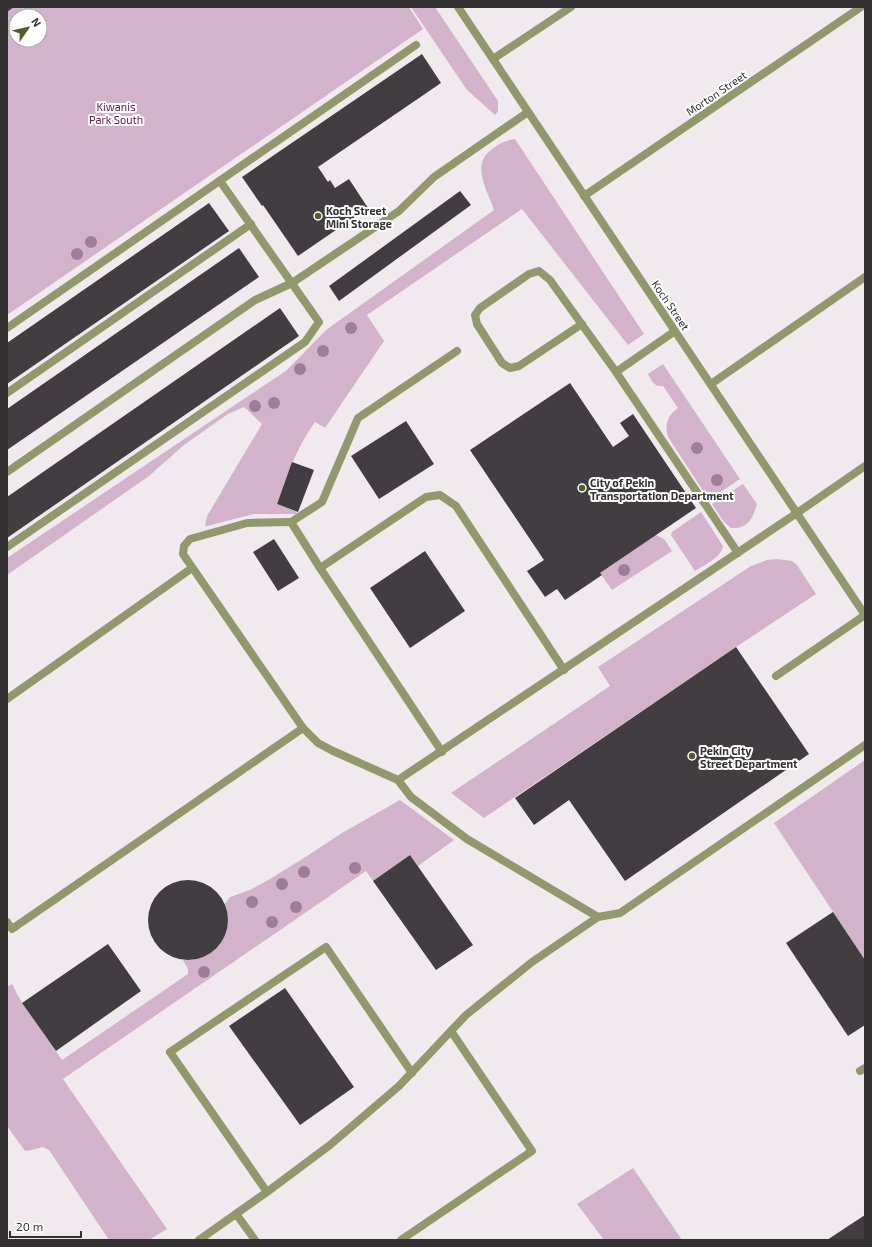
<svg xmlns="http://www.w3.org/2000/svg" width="872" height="1247" viewBox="0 0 872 1247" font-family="'Exo 2',sans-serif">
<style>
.green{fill:#d3b3cc;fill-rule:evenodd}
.building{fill:#423d41}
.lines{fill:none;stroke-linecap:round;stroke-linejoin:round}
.service{stroke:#90986c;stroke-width:8}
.minor{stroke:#90986c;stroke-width:8}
.tertiary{stroke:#90986c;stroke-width:8}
.tree{fill:#9f7c99}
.poi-dot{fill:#535b29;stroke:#fff;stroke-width:1.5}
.labels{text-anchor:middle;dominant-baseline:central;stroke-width:4;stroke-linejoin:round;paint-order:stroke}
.street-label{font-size:11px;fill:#343133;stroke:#fff}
.park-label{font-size:11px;fill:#5c2253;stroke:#fff}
.poi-label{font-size:11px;font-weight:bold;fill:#343133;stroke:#fff;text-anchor:start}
</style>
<rect width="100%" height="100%" fill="#f0eaef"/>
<!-- green -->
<g class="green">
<path d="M7,7H409L423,29L7,315ZM16,16H40V40H16Z"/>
<path d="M411,7H435L498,101V111L495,115L467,90Z"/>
<path d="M515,139L644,334L628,345L522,209L367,315L384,341L325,428L315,422C297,447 287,475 277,504L297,512L296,514H254L207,526L205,525L207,516L262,424L244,407L228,414L184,445L149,476L7,575V558L287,370L326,330L494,210C488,192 471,165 490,151C498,144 504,141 515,139Z"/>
<path d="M663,364L740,479L709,500L668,437C664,424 668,415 678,408L663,386C654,387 652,381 648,374Z"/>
<path d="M743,484L757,504C753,518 748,529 731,528L724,522L712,504Z"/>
<path d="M701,512L723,546C721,558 704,565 695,571L671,535L672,532Z"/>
<path d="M656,535L664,539L672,551L612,590L600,573Z"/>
<path d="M777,559L792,561L797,565L816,594L736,647L484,818L451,793L610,686L598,667L751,566L767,560Z"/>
<path d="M865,760V960L774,823Z"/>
<path d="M400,800L454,840L418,866L410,855L373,881L366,871L63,1079L167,1229L149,1240H109L49,1150L43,1147L32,1150L25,1151L7,1126V987L12,984L22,1003L62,1060L188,974V969L183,960C206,962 230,942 227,918C227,913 225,909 224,905L230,897L250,890L270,879L307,856L342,833Z"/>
<path d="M633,1168L682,1240H604L577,1204Z"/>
</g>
<!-- building -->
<g class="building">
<path d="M7,7H14L7,12Z"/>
<path d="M422,54L441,83L318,167L328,182L330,180L335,188L349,179L368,208L298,256L263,205L262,206L242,177Z"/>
<path d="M460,191L471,205L339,301L329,286Z"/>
<path d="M209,203L229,231L7,384V343Z"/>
<path d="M239,248L259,277L7,450V409Z"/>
<path d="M280,308L299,336L7,538V497Z"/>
<path d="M570,383L613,447L629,436L620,423L633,414L696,508L600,573L602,575L565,600L557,589L545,597L527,571L544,560L470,450Z"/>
<path d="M406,421L434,464L379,499L351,456Z"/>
<path d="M292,462L314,470L298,512L277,504Z"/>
<path d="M274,539L299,578L278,591L253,552Z"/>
<path d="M425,551L465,611L410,648L370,588Z"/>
<path d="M736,647L809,754L625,881L569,800L534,825L515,798Z"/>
<path d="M410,855L473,945L436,970L373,881Z"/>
<circle cx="188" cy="920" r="40"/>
<path d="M833,912L865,960V1025L848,1036L786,943Z"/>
<path d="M108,944L141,991L56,1051L22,1003Z"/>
<path d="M285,988L354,1087L300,1125L229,1026Z"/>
<path d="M865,1215V1240H827Z"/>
</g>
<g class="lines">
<!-- service -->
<g class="service">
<path d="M582,324L519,366L510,368L502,363L477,324L475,315L480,308L529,274L539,271L550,280L616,372"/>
<path d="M7,328L416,45"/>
<path d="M675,331L616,372L738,553"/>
<path d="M711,384L865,277"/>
<path d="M7,393L251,224"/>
<path d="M7,472L255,300L292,283L399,211L434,177L528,112"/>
<path d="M291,522L247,523L190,539L184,546L183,554L303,728L318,743L333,751L398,780L411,797L467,839L598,917"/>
<path d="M7,547L305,342L319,322L220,181"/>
<path d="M320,568L291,522L322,502L358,418L457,351"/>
<path d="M776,676L865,615"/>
<path d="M7,699L192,568"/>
<path d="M442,752L320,568L426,497L440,495L456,506L564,670"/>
<path d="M398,780L797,513"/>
<path d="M7,922L12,929L303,728"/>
<path d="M860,1071L865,1068"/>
<path d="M267,1192L170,1052L326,947L412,1073"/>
<path d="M236,1214L255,1240"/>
<path d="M199,1240L267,1192L330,1145L399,1086L466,1015L532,962L598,917L620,913L865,745"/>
<path d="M401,1240L532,1151L451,1031"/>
</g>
<!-- minor -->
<g class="minor">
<path d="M493,59L571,7"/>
<path d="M584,196L861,7"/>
<path d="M797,513L865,466"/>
</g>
<!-- tertiary -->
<path class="tertiary" d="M458,7L865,615"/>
</g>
<!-- trees -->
<g class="tree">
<circle cx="91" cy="242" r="6"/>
<circle cx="77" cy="254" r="6"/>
<circle cx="351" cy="328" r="6"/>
<circle cx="323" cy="351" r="6"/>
<circle cx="300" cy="369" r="6"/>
<circle cx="274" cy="403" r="6"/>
<circle cx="255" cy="406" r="6"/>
<circle cx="697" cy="448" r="6"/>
<circle cx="717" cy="480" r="6"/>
<circle cx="624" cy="570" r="6"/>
<circle cx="355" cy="868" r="6"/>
<circle cx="304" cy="872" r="6"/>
<circle cx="282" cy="884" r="6"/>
<circle cx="252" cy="902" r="6"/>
<circle cx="296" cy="907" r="6"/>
<circle cx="272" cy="922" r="6"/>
<circle cx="204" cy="972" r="6"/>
</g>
<!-- markers -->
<g class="poi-dot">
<circle cx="318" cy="216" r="4"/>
<circle cx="582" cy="488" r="4"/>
<circle cx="692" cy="756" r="4"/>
</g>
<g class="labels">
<!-- street labels -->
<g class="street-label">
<text transform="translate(716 93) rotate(-34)">Morton Street</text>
<text transform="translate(671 305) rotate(56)">Koch Street</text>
</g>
<!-- park labels -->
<g class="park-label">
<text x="116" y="106">Kiwanis<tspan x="116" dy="13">Park South</tspan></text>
</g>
<!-- poi labels -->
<g class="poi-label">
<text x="326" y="210">Koch Street<tspan x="326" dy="13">Mini Storage</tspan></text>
<text x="590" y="482">City of Pekin<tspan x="590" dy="13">Transportation Department</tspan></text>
<text x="700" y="750">Pekin City<tspan x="700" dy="13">Street Department</tspan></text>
</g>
</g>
<!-- border -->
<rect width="872" height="1247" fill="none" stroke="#343133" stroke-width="16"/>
<!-- north arrow -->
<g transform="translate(28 28) rotate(56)"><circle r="19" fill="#ffffff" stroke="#aeadad"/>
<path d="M0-3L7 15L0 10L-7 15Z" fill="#535b29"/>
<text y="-6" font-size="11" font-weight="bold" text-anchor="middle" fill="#343133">N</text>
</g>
<!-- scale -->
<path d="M10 1231v6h71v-6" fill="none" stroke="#343133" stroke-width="2"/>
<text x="16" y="1231" font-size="12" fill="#343133" stroke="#ffffff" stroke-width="3" paint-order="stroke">20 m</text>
</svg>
